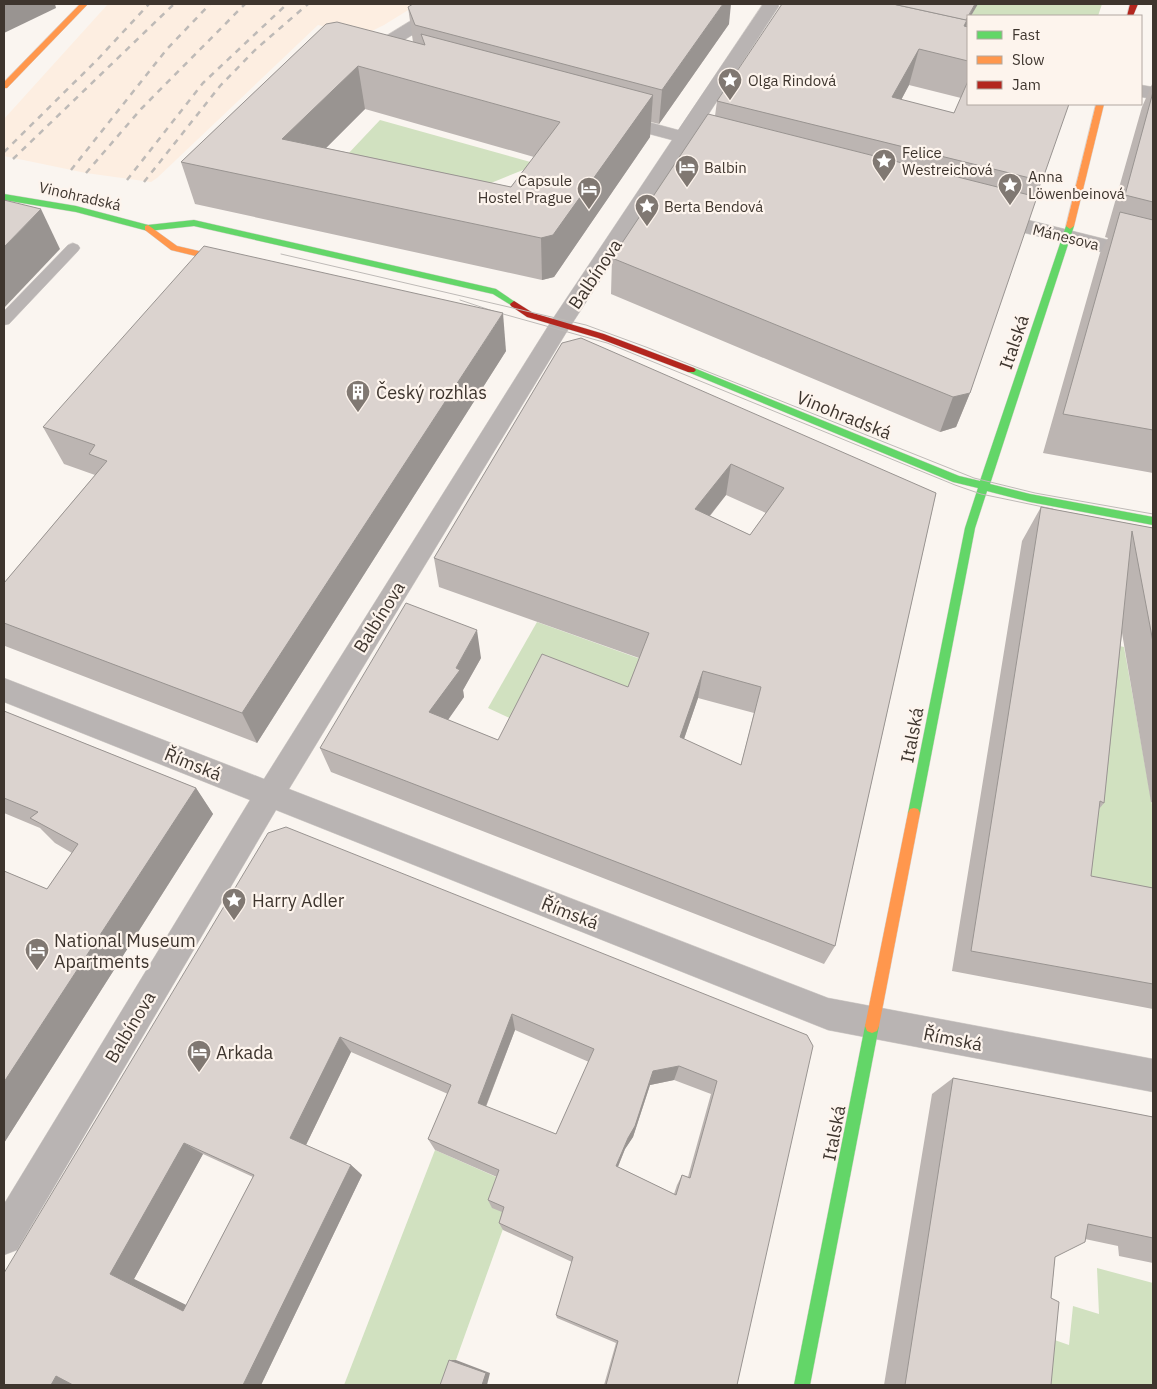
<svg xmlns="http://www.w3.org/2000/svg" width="1157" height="1389" viewBox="0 0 1157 1389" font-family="'IBM Plex Sans',sans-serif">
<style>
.built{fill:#fdeee1}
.green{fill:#d1e1c0}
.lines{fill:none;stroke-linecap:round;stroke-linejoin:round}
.lane-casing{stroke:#d7d2ce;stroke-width:1}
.street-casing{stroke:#d7d2ce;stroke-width:1}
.fast-casing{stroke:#d7d2ce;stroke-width:1}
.slow-casing{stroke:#d7d2ce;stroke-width:1}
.jam-casing{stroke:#d7d2ce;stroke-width:1}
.lane{fill:#b9b4b3;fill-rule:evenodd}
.street{fill:#b9b4b3;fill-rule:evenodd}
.fast{fill:#63d668;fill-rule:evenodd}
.slow{fill:#ff974d;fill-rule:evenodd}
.jam{fill:#b3261e;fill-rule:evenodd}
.tram{stroke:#bebab7;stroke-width:1}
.rail{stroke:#bebab7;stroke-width:2.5;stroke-dasharray:6 6;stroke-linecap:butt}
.wall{fill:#bcb5b2;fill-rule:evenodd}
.shaded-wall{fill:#999491}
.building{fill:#dbd3cf;stroke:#999491;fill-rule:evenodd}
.labels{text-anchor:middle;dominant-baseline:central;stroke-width:4.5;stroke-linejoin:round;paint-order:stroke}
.far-poi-label{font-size:15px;fill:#3e352e;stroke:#fdf4ed;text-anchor:start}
.far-street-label{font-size:15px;fill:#3e352e;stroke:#fdf4ed}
.street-label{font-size:18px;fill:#3e352e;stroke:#fdf4ed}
.poi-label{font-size:18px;fill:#3e352e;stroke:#fdf4ed;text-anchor:start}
</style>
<rect width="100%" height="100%" fill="#faf5f0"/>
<!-- built -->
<path class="built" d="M108,4H418L384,25L370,32L339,30L318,25L157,178L151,182L86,173L4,156V119Z"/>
<!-- green -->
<g class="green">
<path d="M950,4H1102L1098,16H971L974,10Z"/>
<path d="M380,120L534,163L533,166L491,183L329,174Z"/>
<path d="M537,622L646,661L630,704L522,724L488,708Z"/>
<path d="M1115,645L1124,647L1153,810V902L1086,882Z"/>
<path d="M435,1150L503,1180L508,1215L447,1385H344Z"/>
<path d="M1097,1268L1153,1283V1385H1037L1043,1336L1069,1345L1073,1306L1099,1314Z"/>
</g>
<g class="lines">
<defs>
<path id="lane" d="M73,243L78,245L80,248L78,251L9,324L4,325V311L68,245Z"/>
<g id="street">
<path d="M438,4H459L456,8L375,58L369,59L363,58L360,54L363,50Z"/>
<path d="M763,4H777L779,6L695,135L706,138L709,142L706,146L699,148L688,145L566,333L289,789L828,998L1153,1059V1092L828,1030L276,810L17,1250L4,1255V1204L250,800L4,702V678L264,779L550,323L672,140L608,123L606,119L608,115L615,113L678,130Z"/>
<path d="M1141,85L1153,87V99L1141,97Z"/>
<path d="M992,211L1153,251V265L985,223L982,218L985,213Z"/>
</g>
<g id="fast">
<path d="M4,194L76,206L148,225L194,220L496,289L518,304L514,307L493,294L194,226L148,231L76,212L4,200Z"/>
<path d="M1070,223L1074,226L990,484L1030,494L1153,517V525L1030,502L987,491L975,528L920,813L918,817L914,818L910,817L908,813L965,528L978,488L953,482L688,372L686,370L688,368H694L959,476L980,481L1066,226Z"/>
<path d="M872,1019L877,1021L879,1026L810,1385H794L865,1026L867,1021Z"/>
</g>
<g id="slow">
<path d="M80,4H88L7,88H4V82Z"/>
<path d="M1096,104H1104L1074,226L1070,229L1066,226Z"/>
<path d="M148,225L177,246L233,259L237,262L233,265L171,250L145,230V226Z"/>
<path d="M914,808L918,809L920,813L879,1026L877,1031L872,1033L867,1031L865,1026L908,813L910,809Z"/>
</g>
<g id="jam">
<path d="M1130,4H1138L1133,16H1127Z"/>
<path d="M514,301L533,313L604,334L694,368L696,370L694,372H688L598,338L527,317L511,306L510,304Z"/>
</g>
</defs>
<!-- lane casing -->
<use href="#lane" class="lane-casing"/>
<!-- street casing -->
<use href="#street" class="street-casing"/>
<!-- fast casing -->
<use href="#fast" class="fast-casing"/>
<!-- slow casing -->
<use href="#slow" class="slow-casing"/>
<!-- jam casing -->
<use href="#jam" class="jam-casing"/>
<!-- lane -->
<use href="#lane" class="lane"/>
<!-- street -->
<use href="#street" class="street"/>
<!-- fast -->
<use href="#fast" class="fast"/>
<!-- slow -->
<use href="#slow" class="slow"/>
<!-- jam -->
<use href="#jam" class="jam"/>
<!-- tram -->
<g class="tram">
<path d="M281,254L586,325L646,347L974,478L1035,493L1153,514"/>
<path d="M460,300L496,312L607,343L955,485L981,494L1053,509"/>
</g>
<!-- rail -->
<g class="rail">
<path d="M4,152L98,59L149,4"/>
<path d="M13,159L174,4"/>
<path d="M71,170L167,49L210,4"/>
<path d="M86,173L141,109L245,4"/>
<path d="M127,180L203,83L287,4"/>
<path d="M144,182L220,86L256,49L308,4"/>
</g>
</g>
<!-- wall -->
<g class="wall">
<path d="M408,7L729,24L659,124L651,122L650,137L554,277L542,280L195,204L181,162L326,24L413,42ZM365,109L534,157L511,187L326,148Z"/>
<path d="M968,16V104L1042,181L1036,197L970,393L956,427L940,432L611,294L612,258L715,116L717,101ZM909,85L961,98L954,113L901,100Z"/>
<path d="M1153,82V473L1043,453L1100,253L1108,238L1105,237L1142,107Z"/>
<path d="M562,343L936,493L835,946L824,964L331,772L320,748L481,658L463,690L464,697L448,720L498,740L628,687L639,658L439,587L434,558ZM726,495L766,513L750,535L710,516ZM698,698L754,713L741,765L684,739Z"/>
<path d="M506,351L257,743L5,646L4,645V583L95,475L64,464L43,427Z"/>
<path d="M1041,507L1153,528V803L1151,802L1122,633L1104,803L1099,809L1091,876L1153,888V1009L952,971L1022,541Z"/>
<path d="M4,711L196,788L213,814L4,1143V871L47,889L72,853L55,843L40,828L4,813Z"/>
<path d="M268,833L807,1035L737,1385H604L616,1343L557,1318L556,1315L572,1262L503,1230L499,1223L502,1212L492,1208L488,1200L497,1177L435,1150L428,1139L448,1094L351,1052L306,1145L351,1165L362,1175L261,1385H4ZM515,1030L589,1062L556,1134L486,1107ZM674,1080L711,1094L688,1177L682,1175L677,1185L674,1194L618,1167L625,1149L633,1137L650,1085ZM203,1154L253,1177L186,1305L134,1279Z"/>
<path d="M953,1078L1153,1117V1263L1119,1256L1118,1246L1085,1239L1055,1257L1051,1298V1385H884L932,1094Z"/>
</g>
<!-- shaded-wall -->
<g class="shaded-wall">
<path d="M4,4H55L56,8L4,33Z"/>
<path d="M723,4H731L729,24L659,124L662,90Z"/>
<path d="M975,4H978L971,16H968V21L966,25L957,56L966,21Z"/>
<path d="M919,49L909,85L883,134L892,97Z"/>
<path d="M358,66L365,109L293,181L282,139Z"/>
<path d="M653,95L650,137L554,277L542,280L541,238Z"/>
<path d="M41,209L60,249L4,308V247Z"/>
<path d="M503,313L506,351L257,743L242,713Z"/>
<path d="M970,393L956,427L940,432L953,397Z"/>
<path d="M731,464L726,495L691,539L695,509Z"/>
<path d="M477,630L481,658L463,690L464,697L435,738L429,712L456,668Z"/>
<path d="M703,671L698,698L676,762L680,737Z"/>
<path d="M196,788L213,814L4,1143V1082Z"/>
<path d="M512,1014L515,1030L482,1116L478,1103Z"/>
<path d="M340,1037L351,1052L304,1149L290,1138Z"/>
<path d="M679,1066L674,1080L650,1085L633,1137L625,1149L614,1176L616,1166L628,1138L653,1071Z"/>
<path d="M184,1143L203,1154L134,1279L204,1314L183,1311L110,1274Z"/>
<path d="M351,1165L362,1175L261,1385H243Z"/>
<path d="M449,1360H456L490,1373L487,1385H482Z"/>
<path d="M56,1376L78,1385H51Z"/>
</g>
<!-- building -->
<g class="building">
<path d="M413,4H723L662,90L415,25L408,7Z"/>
<path d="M782,4H893L967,20L964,26L968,27V61L919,49L892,97L954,113L968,81V104H1069L1042,181L717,101Z"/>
<path d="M893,4H975L966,20Z"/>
<path d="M967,21H968V27L966,26Z"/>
<path d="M337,22L425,45L421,34L653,95L553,235L541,238L181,162L326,24ZM358,66L560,122L511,187L282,139Z"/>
<path d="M1153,92V202L1125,195Z"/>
<path d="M708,114L1037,197L970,393L953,397L612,258Z"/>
<path d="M4,200L41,209L4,247Z"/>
<path d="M1120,212L1153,220V430L1063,414Z"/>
<path d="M204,246L503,313L242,713L4,623V583L107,461L89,454L95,445L43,427Z"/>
<path d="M581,338L936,493L835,946L320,748L406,603L477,630L456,668L460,670L429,712L498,740L542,654L628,687L649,633L434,558L562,343ZM731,464L784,488L750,535L695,509ZM703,671L761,687L741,765L680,737Z"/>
<path d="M1041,507L1153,528V642L1132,531L1104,803L1100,801L1091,876L1153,888V984L971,951Z"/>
<path d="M4,711L196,788L4,1082V871L47,889L78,844L30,818L38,812L4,798Z"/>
<path d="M286,827L807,1035L813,1046L737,1385H606L618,1341L556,1315L573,1257L499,1223L504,1207L488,1200L499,1170L428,1139L451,1085L340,1037L290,1138L351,1165L243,1385H73L56,1376L51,1385H4V1273L268,833ZM512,1014L594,1049L556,1134L478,1103ZM679,1066L717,1081L690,1178L682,1175L676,1195L616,1166L628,1138L635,1126L653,1071ZM184,1143L254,1175L183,1311L110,1274Z"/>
<path d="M953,1078L1153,1117V1238L1088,1224L1085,1242L1055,1257L1051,1298L1059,1302L1051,1385H905Z"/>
<path d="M449,1360L486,1373L482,1385H440Z"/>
</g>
<!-- icons -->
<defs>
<symbol id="sight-pin" viewBox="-11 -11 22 30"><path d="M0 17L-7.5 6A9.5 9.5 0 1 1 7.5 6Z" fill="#807872" stroke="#fdf4ed"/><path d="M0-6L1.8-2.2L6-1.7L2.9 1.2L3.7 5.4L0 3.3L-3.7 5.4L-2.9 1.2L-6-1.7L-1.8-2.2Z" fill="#fff"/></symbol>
<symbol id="hotel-pin" viewBox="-11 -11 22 30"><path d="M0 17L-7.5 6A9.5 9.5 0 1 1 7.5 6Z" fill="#807872" stroke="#fdf4ed"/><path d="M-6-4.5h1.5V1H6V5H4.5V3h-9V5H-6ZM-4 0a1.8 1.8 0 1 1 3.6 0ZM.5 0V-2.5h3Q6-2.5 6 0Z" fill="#fff"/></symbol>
<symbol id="building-pin" viewBox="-11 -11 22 30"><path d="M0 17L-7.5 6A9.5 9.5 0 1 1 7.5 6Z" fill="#807872" stroke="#fdf4ed"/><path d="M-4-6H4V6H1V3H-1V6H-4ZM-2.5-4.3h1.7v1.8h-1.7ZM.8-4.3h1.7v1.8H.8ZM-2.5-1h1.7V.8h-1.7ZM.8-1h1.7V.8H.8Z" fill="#fff"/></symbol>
</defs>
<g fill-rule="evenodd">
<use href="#sight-pin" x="716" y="66" width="28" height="38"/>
<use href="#sight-pin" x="870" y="147" width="28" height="38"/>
<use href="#hotel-pin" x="673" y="153" width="28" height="38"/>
<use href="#sight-pin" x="996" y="171" width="28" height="38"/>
<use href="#hotel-pin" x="575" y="175" width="28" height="38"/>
<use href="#sight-pin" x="633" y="192" width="28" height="38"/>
<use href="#building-pin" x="344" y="378" width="28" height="38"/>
<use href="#sight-pin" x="220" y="886" width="28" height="38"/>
<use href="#hotel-pin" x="23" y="936" width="28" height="38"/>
<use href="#hotel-pin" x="185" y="1038" width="28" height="38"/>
</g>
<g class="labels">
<!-- far-poi labels -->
<g class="far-poi-label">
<text x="748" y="80">Olga Rindová</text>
<text x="902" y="152">Felice<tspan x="902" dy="17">Westreichová</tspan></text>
<text x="704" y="167">Balbin</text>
<text x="1028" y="176">Anna<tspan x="1028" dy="17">Lӧwenbeinová</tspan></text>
<text x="572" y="180" text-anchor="end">Capsule<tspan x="572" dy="17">Hostel Prague</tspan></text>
<text x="664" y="206">Berta Bendová</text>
</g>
<!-- far-street labels -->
<g class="far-street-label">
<text transform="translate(80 196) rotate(13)">Vinohradská</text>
<text transform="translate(1066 237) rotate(14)">Mánesova</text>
</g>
<!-- street labels -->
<g class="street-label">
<text transform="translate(595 274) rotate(-56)">Balbínova</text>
<text transform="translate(1014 342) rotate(-71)">Italská</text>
<text transform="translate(844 415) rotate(22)">Vinohradská</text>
<text transform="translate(379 617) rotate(-58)">Balbínova</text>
<text transform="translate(912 735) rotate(-79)">Italská</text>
<text transform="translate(193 764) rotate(22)">Římská</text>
<text transform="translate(570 913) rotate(21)">Římská</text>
<text transform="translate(130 1027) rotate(-59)">Balbínova</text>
<text transform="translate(953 1039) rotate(11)">Římská</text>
<text transform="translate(834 1133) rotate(-79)">Italská</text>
</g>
<!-- poi labels -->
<g class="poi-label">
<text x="376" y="392">Český rozhlas</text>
<text x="252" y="900">Harry Adler</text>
<text x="54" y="940">National Museum<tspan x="54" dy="21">Apartments</tspan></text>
<text x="216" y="1052">Arkada</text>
</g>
</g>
<!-- border -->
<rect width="1157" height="1389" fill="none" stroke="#3e352e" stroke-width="10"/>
<!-- legend -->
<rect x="967" y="15" width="175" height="90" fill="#fdf4ed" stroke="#b1a8a1"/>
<rect x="977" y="31" width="25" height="8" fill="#63d668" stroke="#b1a8a1"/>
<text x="1012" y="40" font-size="15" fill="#3e352e">Fast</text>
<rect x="977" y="56" width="25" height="8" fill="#ff974d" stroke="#b1a8a1"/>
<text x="1012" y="65" font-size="15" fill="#3e352e">Slow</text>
<rect x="977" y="81" width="25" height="8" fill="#b3261e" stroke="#b1a8a1"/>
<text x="1012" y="90" font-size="15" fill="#3e352e">Jam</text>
</svg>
